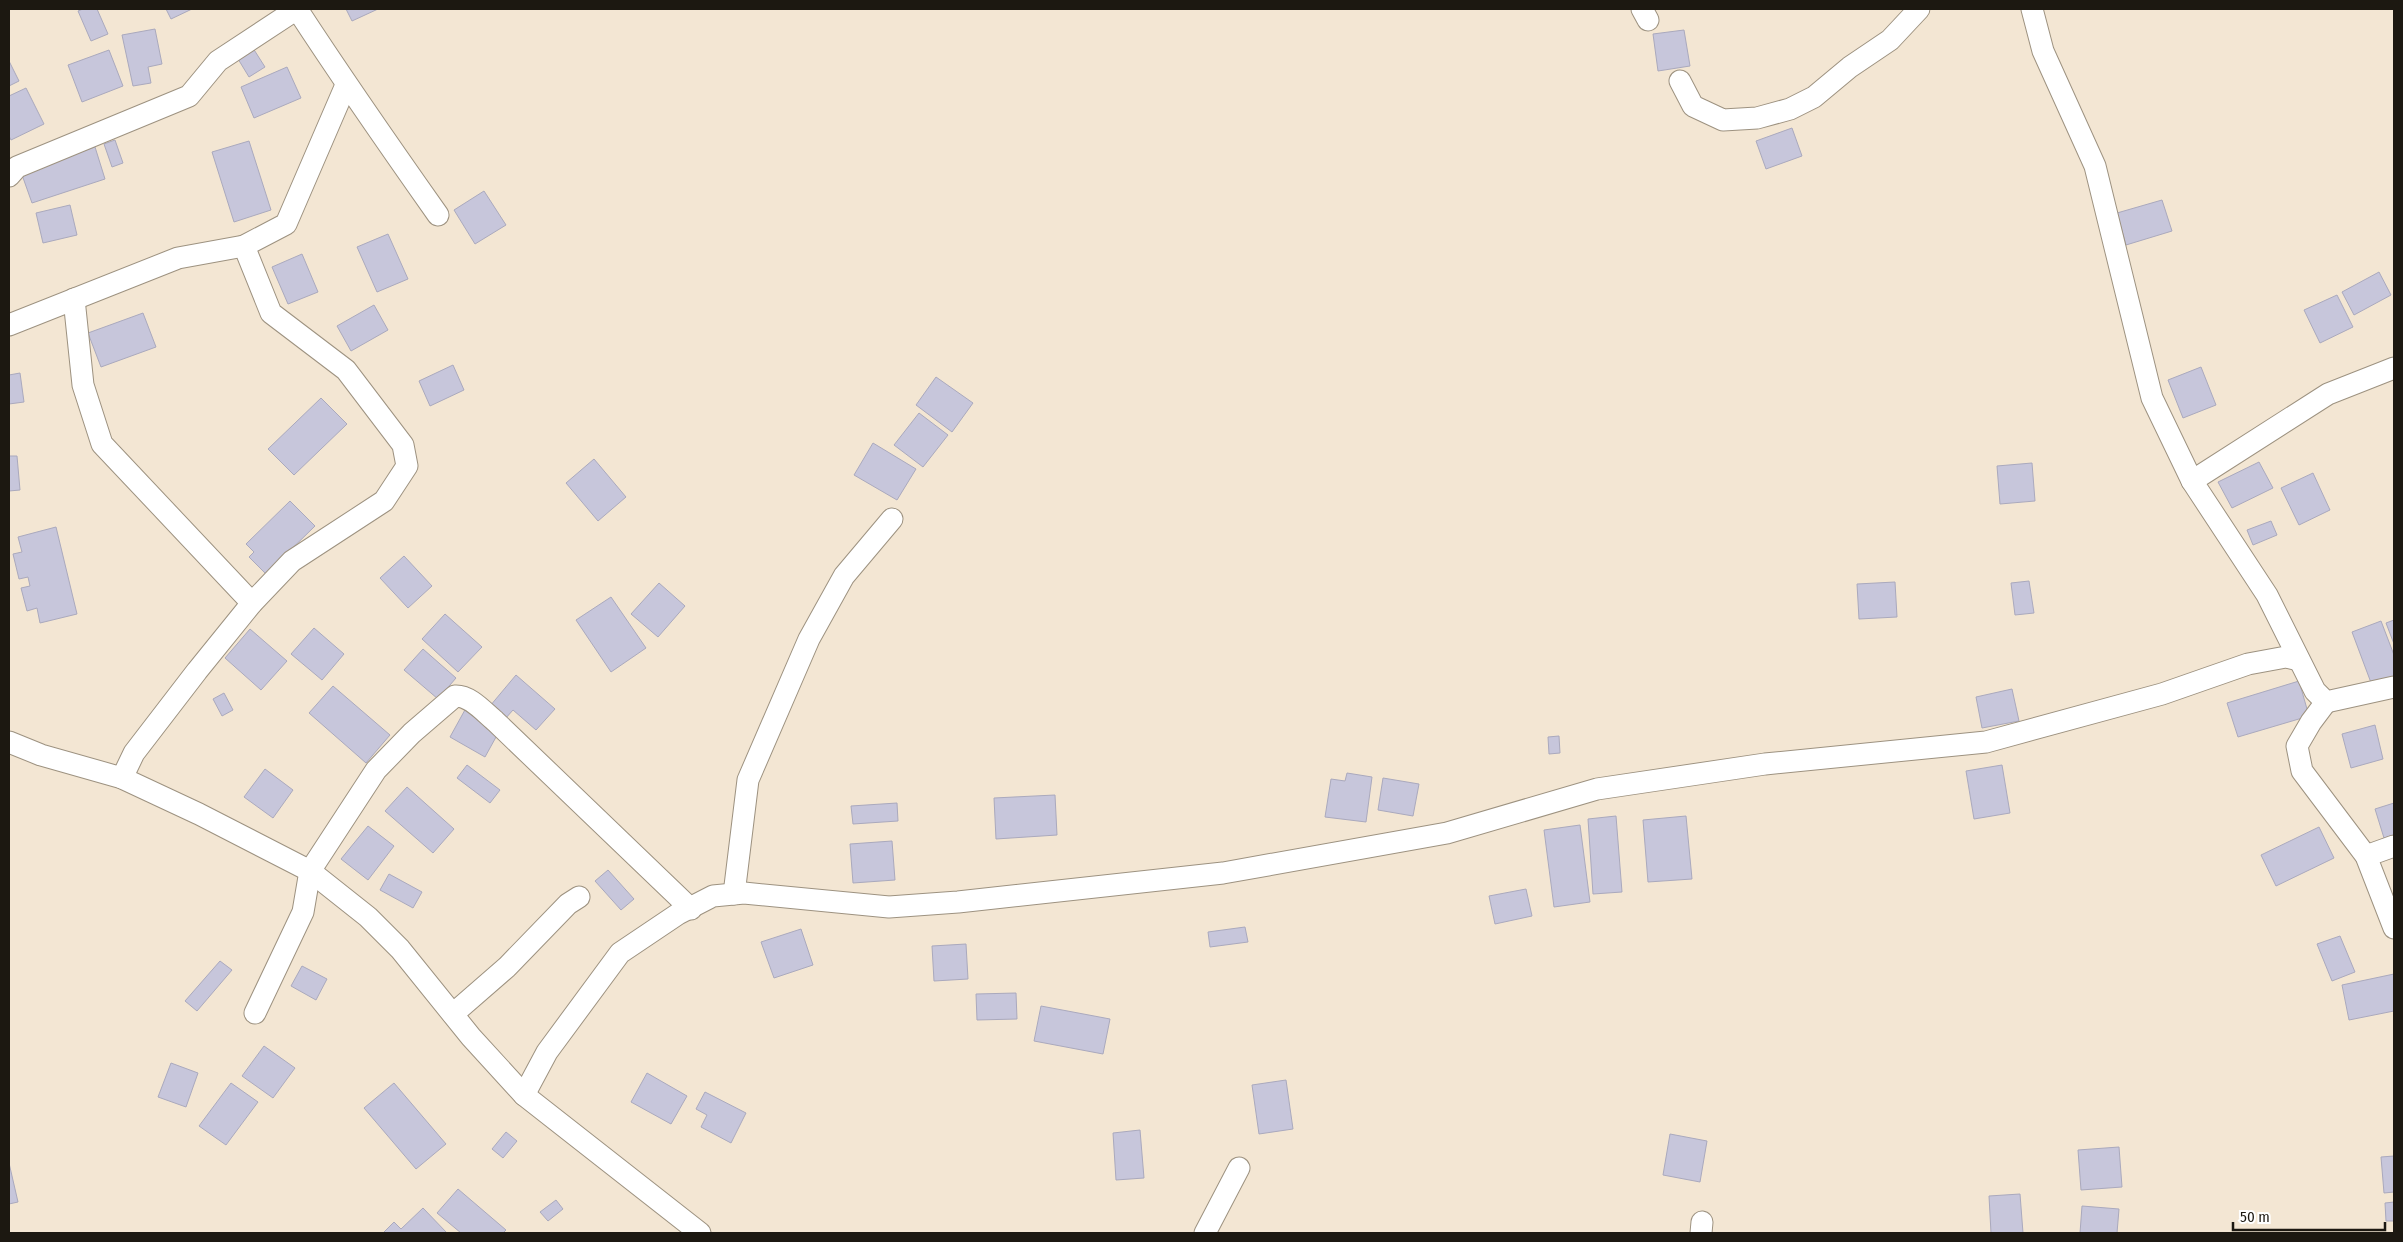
<svg xmlns="http://www.w3.org/2000/svg" width="2403" height="1242" viewBox="0 0 2403 1242" font-family="'Fira Sans Condensed',sans-serif">
<style>
.building{fill:#c7c6db;stroke:#aaa9bd}
.lines{fill:none;stroke-linecap:round;stroke-linejoin:round}
.street-casing{stroke:#9d9280;stroke-width:23}
.street{stroke:#fff;stroke-width:21}
</style>
<rect width="100%" height="100%" fill="#f3e6d3"/>
<!-- building -->
<g class="building">
<path d="M83,9H97L108,34L91,41L78,11Z"/>
<path d="M166,9H192L171,19Z"/>
<path d="M346,9H378L352,21Z"/>
<path d="M155,29L162,64L148,67L151,83L133,86L122,35Z"/>
<path d="M1684,30L1690,66L1658,71L1653,34Z"/>
<path d="M251,45L265,67L249,77L235,54Z"/>
<path d="M109,50L123,86L82,102L68,65Z"/>
<path d="M9,61L19,81L9,86Z"/>
<path d="M287,67L301,98L254,118L241,87Z"/>
<path d="M26,88L44,124L11,140L9,136V96Z"/>
<path d="M1792,128L1802,156L1766,169L1756,141Z"/>
<path d="M115,140L123,163L112,167L104,144Z"/>
<path d="M249,141L271,210L234,222L212,152Z"/>
<path d="M95,147L105,179L32,203L21,172Z"/>
<path d="M484,191L506,225L475,244L454,210Z"/>
<path d="M2162,200L2172,231L2126,245L2117,213Z"/>
<path d="M70,205L77,235L43,243L36,213Z"/>
<path d="M388,234L408,279L377,292L357,247Z"/>
<path d="M302,254L318,292L288,304L272,267Z"/>
<path d="M2379,272L2391,295L2354,315L2342,292Z"/>
<path d="M2337,295L2353,327L2320,343L2304,310Z"/>
<path d="M374,305L388,330L351,351L337,326Z"/>
<path d="M143,313L156,347L101,367L88,333Z"/>
<path d="M453,365L464,390L430,406L419,381Z"/>
<path d="M2201,367L2216,405L2183,418L2168,380Z"/>
<path d="M20,373L24,402L9,404V375Z"/>
<path d="M936,377L973,403L952,432L916,405Z"/>
<path d="M321,398L347,424L294,475L268,449Z"/>
<path d="M919,413L948,435L923,467L894,445Z"/>
<path d="M873,443L916,469L897,500L854,475Z"/>
<path d="M9,456H17L20,490L9,491Z"/>
<path d="M594,459L626,497L598,521L566,483Z"/>
<path d="M2259,462L2273,488L2232,508L2218,482Z"/>
<path d="M2032,463L2035,501L2000,504L1997,466Z"/>
<path d="M2313,473L2330,510L2299,525L2281,488Z"/>
<path d="M290,501L315,526L266,574L249,557L254,552L246,544Z"/>
<path d="M2271,521L2277,535L2253,545L2247,530Z"/>
<path d="M56,527L77,614L40,623L37,608L27,611L21,588L30,586L28,577L19,579L13,554L22,552L18,537Z"/>
<path d="M404,556L432,586L408,608L380,578Z"/>
<path d="M2029,581L2034,613L2015,615L2011,583Z"/>
<path d="M1895,582L1897,617L1859,619L1857,584Z"/>
<path d="M659,583L685,606L658,637L631,614Z"/>
<path d="M611,597L646,648L611,672L576,620Z"/>
<path d="M445,614L482,647L458,672L422,639Z"/>
<path d="M2394,620V644L2386,623Z"/>
<path d="M2381,621L2394,655V680L2373,688L2352,632Z"/>
<path d="M314,628L344,654L322,680L291,654Z"/>
<path d="M250,629L287,661L261,690L225,658Z"/>
<path d="M423,649L456,678L438,699L404,670Z"/>
<path d="M516,675L555,709L536,730L513,710L505,719L490,706Z"/>
<path d="M2299,681L2309,716L2238,737L2227,703Z"/>
<path d="M333,686L390,735L366,763L309,713Z"/>
<path d="M2012,689L2019,721L1982,728L1976,697Z"/>
<path d="M224,693L233,710L222,716L213,699Z"/>
<path d="M466,708L501,728L485,757L450,737Z"/>
<path d="M2375,725L2383,759L2351,768L2342,734Z"/>
<path d="M1559,736L1560,753L1549,754L1548,737Z"/>
<path d="M467,765L500,790L490,803L457,778Z"/>
<path d="M2002,765L2010,813L1974,819L1966,771Z"/>
<path d="M265,769L293,790L273,818L244,797Z"/>
<path d="M1347,773L1372,777L1366,822L1325,817L1331,779L1345,781Z"/>
<path d="M1383,778L1419,784L1413,816L1378,810Z"/>
<path d="M407,787L454,829L433,853L385,811Z"/>
<path d="M1055,795L1057,835L996,839L994,798Z"/>
<path d="M897,803L898,821L853,824L851,806Z"/>
<path d="M2394,803V835L2384,838L2375,809Z"/>
<path d="M1616,816L1622,892L1593,894L1588,819Z"/>
<path d="M1686,816L1692,879L1648,882L1643,820Z"/>
<path d="M1580,825L1590,902L1554,907L1544,830Z"/>
<path d="M368,826L394,846L368,880L341,859Z"/>
<path d="M2319,827L2334,858L2276,886L2261,855Z"/>
<path d="M892,841L895,880L853,883L850,844Z"/>
<path d="M608,870L634,899L621,910L595,881Z"/>
<path d="M389,874L422,892L413,908L380,890Z"/>
<path d="M1526,889L1532,916L1495,924L1489,896Z"/>
<path d="M1245,927L1248,942L1210,947L1208,932Z"/>
<path d="M801,929L813,965L774,978L761,942Z"/>
<path d="M2340,936L2355,972L2332,981L2317,944Z"/>
<path d="M966,944L968,979L934,981L932,946Z"/>
<path d="M220,961L232,970L197,1011L185,1001Z"/>
<path d="M302,966L327,979L316,1000L291,986Z"/>
<path d="M2394,974V1011L2349,1020L2342,985Z"/>
<path d="M1016,993L1017,1019L977,1020L976,994Z"/>
<path d="M1041,1006L1110,1019L1103,1054L1034,1041Z"/>
<path d="M264,1046L295,1068L273,1098L242,1076Z"/>
<path d="M171,1063L198,1073L186,1107L158,1097Z"/>
<path d="M647,1073L687,1096L671,1124L631,1102Z"/>
<path d="M1286,1080L1293,1129L1259,1134L1252,1085Z"/>
<path d="M231,1083L258,1102L226,1145L199,1126Z"/>
<path d="M394,1083L446,1144L416,1169L364,1108Z"/>
<path d="M705,1092L746,1113L731,1143L701,1127L707,1115L696,1109Z"/>
<path d="M1140,1130L1144,1178L1116,1180L1113,1133Z"/>
<path d="M506,1132L517,1141L503,1158L492,1149Z"/>
<path d="M1670,1134L1707,1141L1700,1182L1663,1175Z"/>
<path d="M2119,1147L2122,1187L2081,1190L2078,1150Z"/>
<path d="M2394,1156V1192L2384,1193L2381,1157Z"/>
<path d="M9,1163L18,1202L9,1204Z"/>
<path d="M458,1189L506,1230L503,1233H461L437,1213Z"/>
<path d="M2020,1194L2023,1233H1991L1989,1196Z"/>
<path d="M556,1200L563,1209L548,1221L540,1212Z"/>
<path d="M2394,1202V1221H2386L2385,1203Z"/>
<path d="M2082,1206L2119,1209L2117,1233H2080Z"/>
<path d="M423,1208L447,1233H383L394,1222L401,1229Z"/>
</g>
<g class="lines">
<defs>
<g id="street">
<path d="M297,9C342,78 390,147 438,215"/>
<path d="M1642,9L1648,20"/>
<path d="M2032,9L2043,51L2095,166L2152,398L2192,481L2267,595L2315,691L2326,702L2394,687"/>
<path d="M1680,81L1693,106L1723,120L1757,118L1790,109L1814,97L1850,67L1890,40L1919,9"/>
<path d="M9,176L17,167L189,96L218,61L297,9"/>
<path d="M74,299L83,385L102,444L252,603"/>
<path d="M9,325L178,258L244,246L286,224L346,85"/>
<path d="M2192,481L2328,394L2394,368"/>
<path d="M2326,702L2311,722L2297,746L2302,771L2366,856L2394,928"/>
<path d="M9,742L41,755L122,778L199,814L310,871L368,917L400,949L471,1037L524,1095L700,1233"/>
<path d="M122,778L134,753L197,671L252,603L292,561L384,501L407,466L403,445L346,370L271,313L244,246"/>
<path d="M2366,856L2394,846"/>
<path d="M734,894L748,780L809,639L844,576L892,519"/>
<path d="M255,1013L303,912L310,871L376,770L412,733L455,696C470,695 484,712 495,721L691,909"/>
<path d="M453,1014L507,967L568,904L579,897"/>
<path d="M524,1095L547,1052L620,953L678,914L713,896L744,893L889,907L958,902L1223,873L1447,833L1597,789L1765,764L1986,742L2162,694L2248,664L2286,657L2299,660"/>
<path d="M1205,1233L1239,1168"/>
<path d="M1701,1233L1702,1222"/>
</g>
</defs>
<!-- street casing -->
<use href="#street" class="street-casing"/>
<!-- street -->
<use href="#street" class="street"/>
</g>
<!-- border -->
<rect width="2403" height="1242" fill="none" stroke="#1c1811" stroke-width="20"/>
<!-- scale -->
<path d="M2233 1222v8h152v-8" fill="none" stroke="#1c1811" stroke-width="2.5"/>
<text x="2240" y="1222" font-size="15" fill="#1c1811" stroke="#ffffff" stroke-width="4" paint-order="stroke">50 m</text>
</svg>
